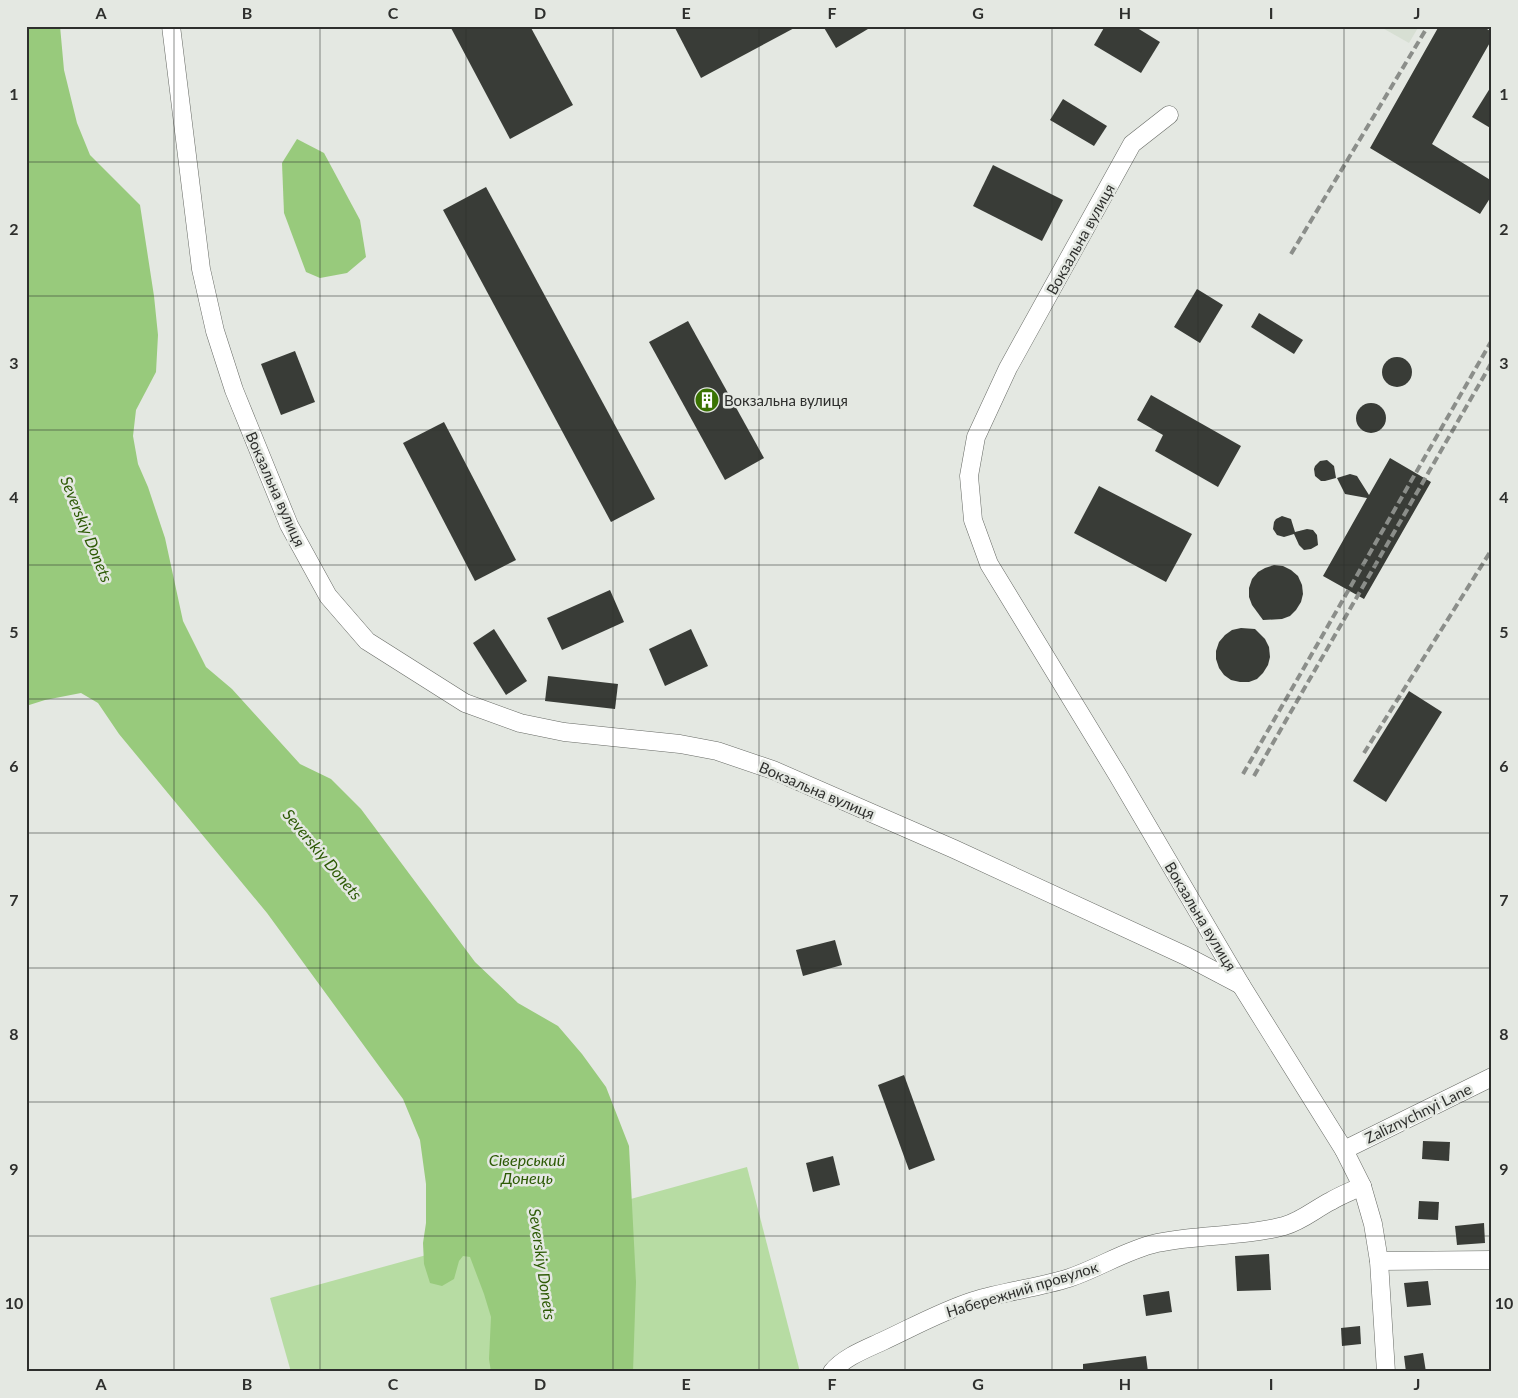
<svg xmlns="http://www.w3.org/2000/svg" width="1518" height="1398" viewBox="0 0 1518 1398" font-family="Lato,sans-serif">
<style>
.built{fill:#d7dfd3}
.green{fill:#b7dca3}
.water{fill:#98ca7c}
.building{fill:#393c37}
.lines{fill:none;stroke-linecap:round;stroke-linejoin:round}
.street-casing{stroke:#676a65;stroke-width:19}
.street{stroke:#fff;stroke-width:18}
.rail{stroke:#8b8e8a;stroke-width:4;stroke-dasharray:8 4;stroke-linecap:butt}
.grid{fill:none;stroke:#2e2f2d;stroke-width:1;stroke-opacity:0.55}
.labels{text-anchor:middle;dominant-baseline:central;stroke-width:5;stroke-linejoin:round;paint-order:stroke}
.street-label{font-size:15px;fill:#2e2f2d;stroke:#e4e8e2}
.poi-label{font-size:15px;fill:#2e2f2d;stroke:#e4e8e2;text-anchor:start}
.water-label{font-size:16px;font-style:italic;fill:#2d5a05;stroke:#e4e8e2}
.neatline{fill:none;stroke:#2e2f2d;stroke-width:2}
.grid-label{font-size:16px;text-anchor:middle;font-weight:bold;fill:#2e2f2d}
</style>
<rect width="100%" height="100%" fill="#e4e8e2"/>
<!-- built -->
<path class="built" d="M1379,26H1419L1409,43Z"/>
<!-- green -->
<path class="green" d="M747,1167L800,1372H291L270,1298Z"/>
<!-- water -->
<g class="water">
<path d="M26,26H60L64,70L77,123L90,155L140,205L154,296L158,335L156,372L136,410L133,436L138,464L148,487L165,538L183,621L206,667L232,689L300,764L331,779L361,809L475,962L518,1003L558,1026L582,1054L606,1087L629,1146L636,1282L633,1372H491L489,1359L491,1317L484,1294L470,1257L463,1256L459,1261L454,1279L442,1286L430,1283L424,1264L423,1243L426,1223V1184L420,1140L403,1099L267,913L119,734L98,703L81,693L45,700L26,706Z"/>
<path d="M297,139L324,153L360,220L366,257L347,273L320,278L306,272L284,213L282,163Z"/>
</g>
<!-- building -->
<g class="building">
<path d="M450,26H530L573,105L510,139Z"/>
<path d="M674,26H798L701,78Z"/>
<path d="M823,26H873L836,48Z"/>
<path d="M1105,26H1134L1160,42L1141,73L1094,45Z"/>
<path d="M1439,26H1482L1492,32V39L1432,144L1492,181V195L1480,214L1370,148Z"/>
<path d="M1492,85V129L1472,117Z"/>
<path d="M1063,99L1107,126L1094,146L1050,120Z"/>
<path d="M993,165L1063,200L1042,241L973,206Z"/>
<path d="M486,187L655,499L611,522L443,210Z"/>
<path d="M1197,289L1223,305L1200,343L1174,327Z"/>
<path d="M1259,313L1303,340L1294,354L1251,327Z"/>
<path d="M688,321L764,458L725,480L649,342Z"/>
<path d="M295,351L315,402L281,415L261,364Z"/>
<circle cx="1397" cy="372" r="15"/>
<path d="M1151,395L1241,446L1218,487L1155,451L1163,435L1137,420Z"/>
<circle cx="1371" cy="418" r="15"/>
<path d="M444,422L516,560L475,581L403,443Z"/>
<path d="M1390,458L1431,482L1364,599L1323,576L1367,498L1345,494L1337,478L1350,474L1357,476L1369,495Z"/>
<path d="M1327,460L1334,466L1336,478L1325,481H1321L1315,476L1314,469L1315,466L1320,461Z"/>
<path d="M1099,486L1192,534L1166,582L1074,533Z"/>
<path d="M1282,516L1291,519L1295,532L1307,529L1313,530L1317,535L1318,545L1311,549L1304,550L1299,545L1294,534L1284,537L1277,535L1273,529L1274,522L1276,519Z"/>
<path d="M1274,565L1283,566L1291,570L1298,576L1302,585L1303,594L1301,602L1296,610L1290,616L1282,619L1263,620L1252,605L1249,597V588L1252,579L1258,572L1265,568Z"/>
<path d="M610,590L624,622L562,650L547,618Z"/>
<path d="M1241,628L1255,629L1265,639L1269,647L1270,657L1268,665L1263,673L1257,679L1249,682H1240L1231,680L1224,675L1219,668L1216,659V651L1219,642L1225,635L1232,630Z"/>
<path d="M494,629L527,681L506,695L473,643Z"/>
<path d="M691,629L708,666L665,686L649,649Z"/>
<path d="M548,676L618,684L615,709L545,701Z"/>
<path d="M1409,691L1442,712L1386,802L1353,781Z"/>
<path d="M835,940L842,965L803,976L796,950Z"/>
<path d="M904,1075L935,1160L909,1170L878,1085Z"/>
<path d="M1423,1141L1450,1142L1449,1161L1422,1159Z"/>
<path d="M833,1156L840,1185L813,1192L806,1163Z"/>
<path d="M1419,1201L1439,1202L1438,1220L1418,1219Z"/>
<path d="M1484,1223L1485,1243L1457,1245L1455,1226Z"/>
<path d="M1269,1254L1271,1290L1237,1291L1235,1256Z"/>
<path d="M1428,1281L1431,1305L1407,1307L1404,1283Z"/>
<path d="M1169,1291L1172,1312L1146,1316L1143,1295Z"/>
<path d="M1360,1326L1361,1344L1342,1346L1341,1328Z"/>
<path d="M1423,1353L1426,1372H1406L1404,1356Z"/>
<path d="M1146,1356L1148,1372H1083V1364Z"/>
</g>
<g class="lines">
<defs>
<g id="street">
<path d="M171,26L201,269L215,331L234,390L289,525L328,596L367,641L465,703L520,723L564,732L680,744L717,751L773,770L954,849L1186,956L1241,985"/>
<path d="M1169,115L1132,144L1008,368L976,437L969,476L973,520L989,564L1117,774L1241,985L1344,1150L1362,1186L1373,1224L1379,1261L1386,1372"/>
<path d="M1344,1150L1492,1077"/>
<path d="M1379,1261L1492,1260"/>
<path d="M832,1372C844,1357 866,1349 883,1341C913,1327 942,1311 973,1301C1005,1291 1038,1288 1069,1278C1099,1268 1126,1250 1157,1243C1199,1234 1243,1237 1284,1226C1302,1221 1315,1209 1331,1201C1341,1195 1352,1191 1362,1186"/>
</g>
</defs>
<!-- street casing -->
<use href="#street" class="street-casing"/>
<!-- street -->
<use href="#street" class="street"/>
<!-- rail -->
<g class="rail">
<path d="M1291,254L1428,26"/>
<path d="M1364,753L1492,549"/>
<path d="M1243,774L1492,340"/>
<path d="M1254,776L1492,362"/>
</g>
</g>
<!-- grid -->
<path class="grid" d="M174,26V1372M320,26V1372M466,26V1372M613,26V1372M759,26V1372M905,26V1372M1052,26V1372M1198,26V1372M1344,26V1372M26,162H1492M26,296H1492M26,430H1492M26,565H1492M26,699H1492M26,833H1492M26,968H1492M26,1102H1492M26,1236H1492"/>
<!-- icons -->
<defs>
<symbol id="building-disc" viewBox="-11 -11 22 22"><circle r="9.5" fill="#3a7302" stroke="#e4e8e2"/><path d="M-4-6H4V6H1V3H-1V6H-4ZM-2.5-4.3h1.7v1.8h-1.7ZM.8-4.3h1.7v1.8H.8ZM-2.5-1h1.7V.8h-1.7ZM.8-1h1.7V.8H.8Z" fill="#fff"/></symbol>
</defs>
<g fill-rule="evenodd">
<use href="#building-disc" x="693" y="386" width="28" height="28"/>
</g>
<g class="labels">
<!-- street labels -->
<g class="street-label">
<text transform="translate(1080 239) rotate(-61)">Вокзальна вулиця</text>
<text transform="translate(276 489) rotate(66)">Вокзальна вулиця</text>
<text transform="translate(817 790) rotate(23)">Вокзальна вулиця</text>
<text transform="translate(1201 916) rotate(59)">Вокзальна вулиця</text>
<text transform="translate(1418 1113) rotate(-26)">Zaliznychnyi Lane</text>
<text transform="translate(1022 1289) rotate(-17)">Набережний провулок</text>
</g>
<!-- poi labels -->
<g class="poi-label">
<text x="724" y="400">Вокзальна вулиця</text>
</g>
<!-- water labels -->
<g class="water-label">
<text transform="translate(87 529) rotate(68)">Severskiy Donets</text>
<text transform="translate(323 854) rotate(50)">Severskiy Donets</text>
<text x="527" y="1159">Сіверський<tspan x="527" dy="18">Донець</tspan></text>
<text transform="translate(543 1264) rotate(82)">Severskiy Donets</text>
</g>
</g>
<!-- border -->
<rect width="1518" height="1398" fill="none" stroke="#e4e8e2" stroke-width="55"/>
<rect x="28" y="28" width="1462" height="1342" class="neatline"/>
<g class="grid-label">
<text x="101" y="19">A</text>
<text x="247" y="19">B</text>
<text x="393" y="19">C</text>
<text x="540" y="19">D</text>
<text x="686" y="19">E</text>
<text x="832" y="19">F</text>
<text x="978" y="19">G</text>
<text x="1125" y="19">H</text>
<text x="1271" y="19">I</text>
<text x="1417" y="19">J</text>
<text x="14" y="100">1</text>
<text x="1504" y="100">1</text>
<text x="14" y="235">2</text>
<text x="1504" y="235">2</text>
<text x="14" y="369">3</text>
<text x="1504" y="369">3</text>
<text x="14" y="503">4</text>
<text x="1504" y="503">4</text>
<text x="14" y="638">5</text>
<text x="1504" y="638">5</text>
<text x="14" y="772">6</text>
<text x="1504" y="772">6</text>
<text x="14" y="906">7</text>
<text x="1504" y="906">7</text>
<text x="14" y="1040">8</text>
<text x="1504" y="1040">8</text>
<text x="14" y="1175">9</text>
<text x="1504" y="1175">9</text>
<text x="14" y="1309">10</text>
<text x="1504" y="1309">10</text>
<text x="101" y="1390">A</text>
<text x="247" y="1390">B</text>
<text x="393" y="1390">C</text>
<text x="540" y="1390">D</text>
<text x="686" y="1390">E</text>
<text x="832" y="1390">F</text>
<text x="978" y="1390">G</text>
<text x="1125" y="1390">H</text>
<text x="1271" y="1390">I</text>
<text x="1417" y="1390">J</text>
</g>
</svg>
